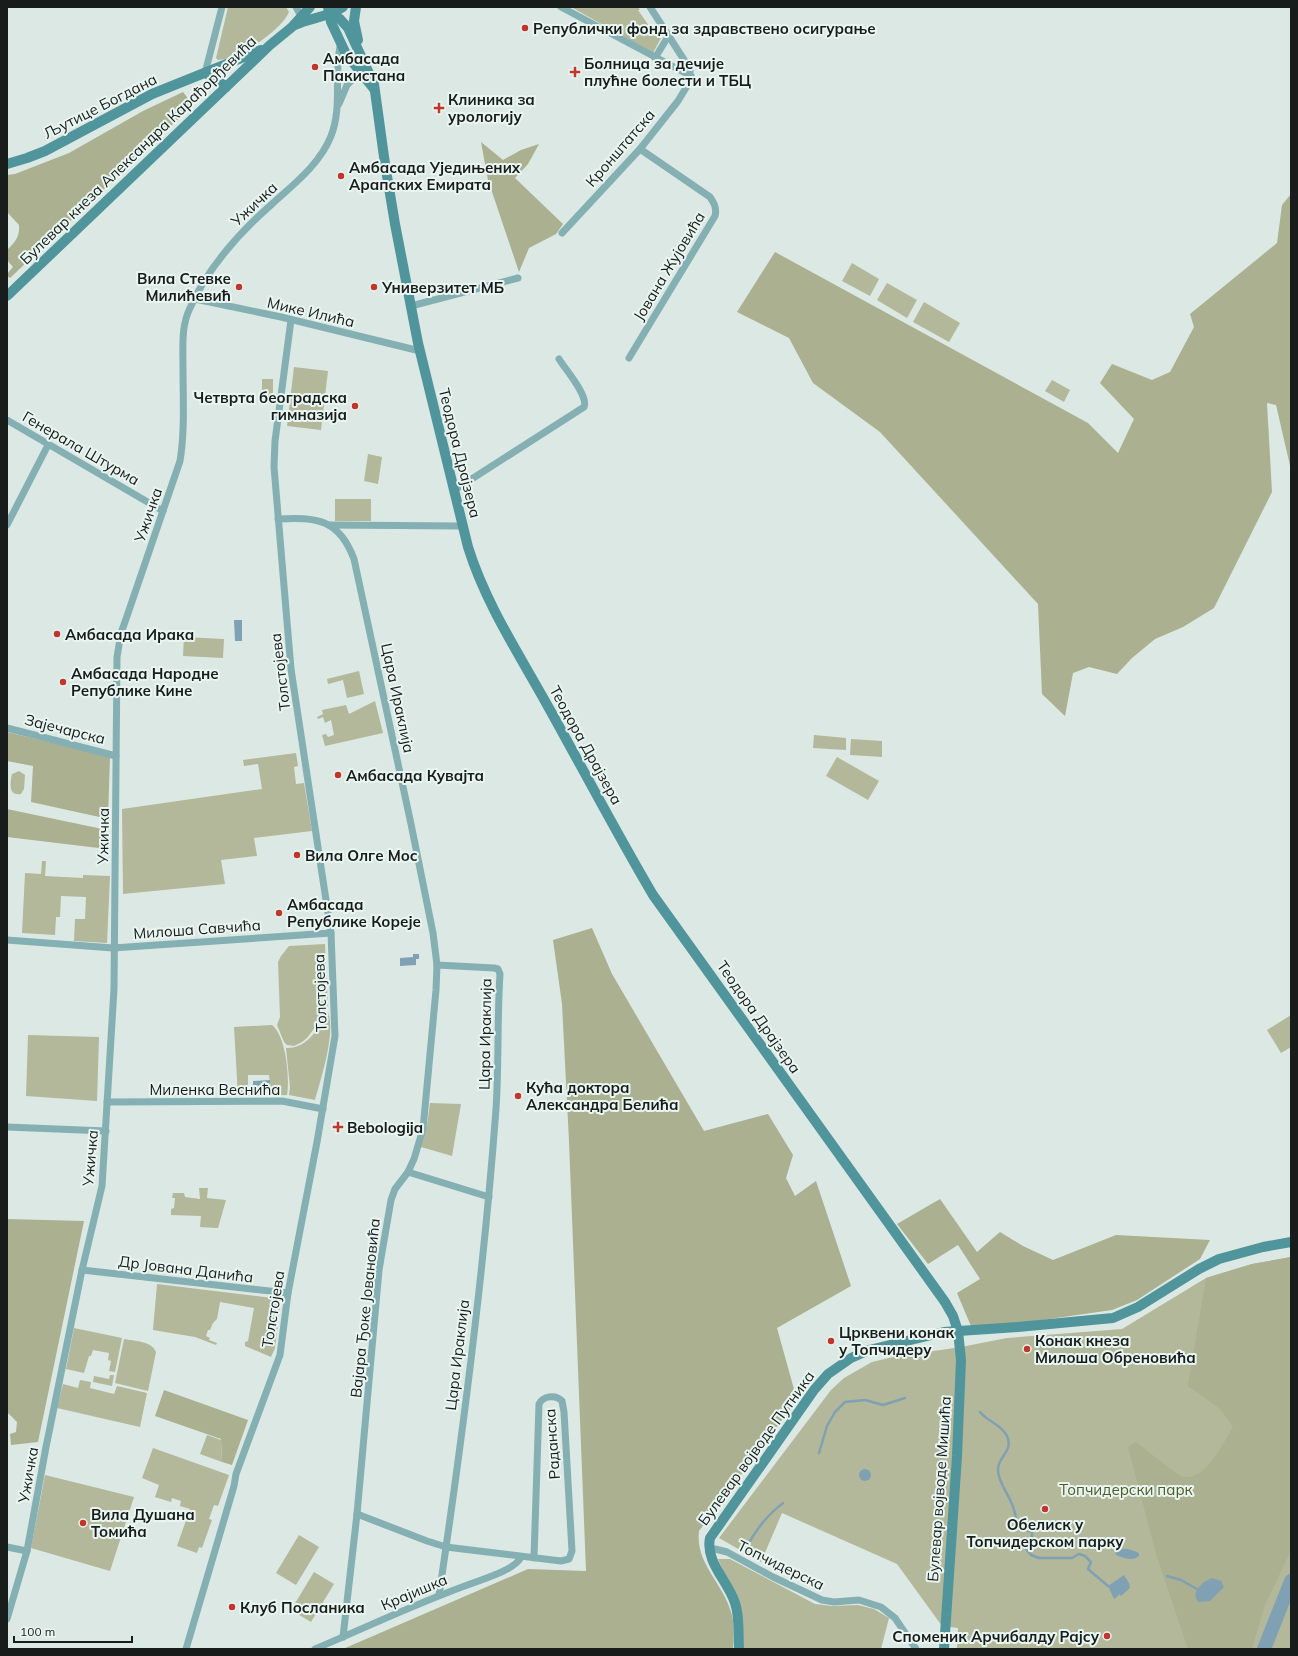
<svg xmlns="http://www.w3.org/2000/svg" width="1298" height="1656" viewBox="0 0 1298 1656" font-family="Mulish,sans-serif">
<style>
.green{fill:#b3b89a}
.forest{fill:#aab090}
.water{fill:#80a1b3}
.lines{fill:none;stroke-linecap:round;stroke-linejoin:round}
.stream{stroke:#80a1b3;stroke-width:2.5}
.river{stroke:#80a1b3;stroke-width:14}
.street{stroke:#84b0b3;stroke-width:7}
.secondary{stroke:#4f959b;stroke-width:10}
.poi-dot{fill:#c2352a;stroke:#e9f5f1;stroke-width:1.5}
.labels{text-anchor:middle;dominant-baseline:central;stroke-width:4;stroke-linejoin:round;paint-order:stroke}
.poi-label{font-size:15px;font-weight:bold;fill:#181c1b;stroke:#e9f5f1;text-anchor:start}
.street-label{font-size:15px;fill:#181c1b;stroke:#e9f5f1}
.park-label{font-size:15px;fill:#525925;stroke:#e9f5f1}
</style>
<rect width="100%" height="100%" fill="#dce8e3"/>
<!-- green -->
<g class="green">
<path d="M228,7H286L289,12C282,30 237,60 218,60L216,58Z"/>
<path d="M571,7H638L640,10H638L654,33H657L661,38L653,53Z"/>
<path d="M852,263L879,279L870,296L842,281Z"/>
<path d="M887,283L917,300L907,318L877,300Z"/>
<path d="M924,302L960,323L949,342L913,322Z"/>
<path d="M294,367L328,371L321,430L287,426Z"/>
<rect x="262" y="379" width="11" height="23"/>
<path d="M1052,380L1070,390L1064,402L1045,391Z"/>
<path d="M368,454L382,457L378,484L364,481Z"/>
<rect x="335" y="499" width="36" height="22"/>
<path d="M184,637L224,639L223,658L183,656Z"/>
<path d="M359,671L364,694L347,698L343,680L328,684L327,679Z"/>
<path d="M375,701L383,733L325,746L322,735L326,734L328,737L334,735L331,720L325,723L323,717L318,719L317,717L323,714L322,710L346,705L349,714Z"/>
<path d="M814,735L846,738V750L813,748Z"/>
<path d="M851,739L882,741V757L850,755Z"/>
<path d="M296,753L298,766L294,767L296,784L304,783L312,831L254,838L257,856L221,860L225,884L123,894L122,809L262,789L258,764L244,766L243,760Z"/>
<path d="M837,757L879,781L868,800L826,776Z"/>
<path d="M19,771L25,775L24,789L21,794C8,796 10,783 12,774Z"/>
<path d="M42,861H46L45,876L83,878V875L110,876L107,943L74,941L75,919H85L86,897L61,896L60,917H56L55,935L22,933L25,873L41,874Z"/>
<path d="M325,944L328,1007L324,1015L307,1038L302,1042L294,1046L287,1045L284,1042L277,1025L280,1017L278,962L281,956L289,946Z"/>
<path d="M328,1012C336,1033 321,1078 315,1100L289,1095L290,1087L286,1048C308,1049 318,1028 328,1012Z"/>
<path d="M1291,1015V1047L1281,1053L1267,1030Z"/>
<path d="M272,1025C286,1036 290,1078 287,1095L255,1096V1092L271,1091L269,1075H248V1092H252L253,1096H238L234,1027Z"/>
<path d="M28,1035L99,1037L97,1101L26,1096Z"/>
<path d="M430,1103L461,1104L452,1156L421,1147L427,1125Z"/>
<path d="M199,1188H208L207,1198L226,1200L218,1228L200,1227L201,1216L171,1215V1209L174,1208L175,1198H172L173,1193H184L185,1197L200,1199Z"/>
<path d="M1291,1257V1649H957L958,1628L942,1626L897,1564L782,1513L761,1562L719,1538L831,1390L844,1378L872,1362L893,1357L961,1347L1007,1338L1122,1329L1206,1278L1252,1264Z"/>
<path d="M157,1284L281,1299L275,1348L271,1357L245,1346V1342L248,1341L254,1308L220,1302L217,1319L213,1323L210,1330H208L206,1336L210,1338L209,1340L217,1343L216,1345L195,1337L153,1330Z"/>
<path d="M74,1328L122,1338L115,1372L109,1371L111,1361L108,1360L109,1353L93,1350L91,1356H89L84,1373L66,1369Z"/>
<path d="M124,1339C134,1341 152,1341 156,1352L148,1391L115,1383Z"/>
<path d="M110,1375H114L112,1386L93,1382L94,1376L109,1379Z"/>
<path d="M80,1380L91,1382L90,1388L114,1394L117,1386L147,1393L140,1427L57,1408L63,1384L78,1388Z"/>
<path d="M207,1435L221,1440L222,1462L200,1454Z"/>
<path d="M153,1448L229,1475L218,1506L214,1505L209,1519L212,1520L202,1548L199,1547L197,1553L177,1546L190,1509L180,1506L181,1501L172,1498L171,1502L155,1497L159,1485L142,1478Z"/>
<path d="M45,1475L134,1497L110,1571L31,1548Z"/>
<path d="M299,1535L319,1547L296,1585L276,1573Z"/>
<path d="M718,1559H730L815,1604L832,1606L858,1605L874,1609L889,1618L881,1649H742L722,1568Z"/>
<path d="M314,1572L334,1584L311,1622L291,1610Z"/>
</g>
<!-- forest -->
<g class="forest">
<path d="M183,92L193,105L10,278L7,276V274L13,267L7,260V250C15,242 20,237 19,225L7,212V175L15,174L69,153L143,111Z"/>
<path d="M481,142L503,160L521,150L539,144L528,164L515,178L563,224L556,234L529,248L519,272L488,180Z"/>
<path d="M1291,194V470L1276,405L1267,403L1272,492L1214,608L1183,627L1155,639L1132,658L1117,674L1089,667L1073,673L1065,716L1042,694L1038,604L880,432L813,383L789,338L737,312L775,252L1088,423L1118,453L1134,419L1100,383L1112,364L1152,380L1170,372L1194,327L1190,314L1277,243L1282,205Z"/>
<path d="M7,732L110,757L108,817L104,818L31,802L33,766L7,761Z"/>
<path d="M7,809L107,830V849L7,837Z"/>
<path d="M592,928L612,974L704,1131L768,1114L793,1155L786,1178L795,1196L816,1181L851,1286L777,1328L797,1400L699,1531C695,1563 723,1583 731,1612C735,1623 733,1638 733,1649H343L528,1569L586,1571L569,1141L562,1004L553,940Z"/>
<path d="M940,1199L977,1252L1000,1232L1023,1246L1053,1260L1116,1235L1210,1240L1200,1259L1137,1300L1112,1310L1000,1326H971L957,1293L980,1279L958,1245L928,1264L897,1224Z"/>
<path d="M7,1219L84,1221L38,1442L11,1445L10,1434L16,1432L17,1422L7,1412Z"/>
<path d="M1291,1257V1550L1265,1605L1252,1649H1188L1156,1554L1128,1447L1136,1442C1143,1447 1178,1476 1183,1477C1206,1481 1223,1443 1233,1427L1220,1409L1188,1386L1206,1278L1252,1264Z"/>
<path d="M164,1390L248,1420L232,1465L222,1462L221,1439L155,1416Z"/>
</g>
<!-- water -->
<g class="water">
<path d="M234,620H242V641H235Z"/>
<path d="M413,954H419V959H416V965L400,966V958L413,957Z"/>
<path d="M270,1080V1086L253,1087V1081Z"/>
<circle cx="865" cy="1475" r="6"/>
<path d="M1120,1549C1127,1548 1132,1550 1139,1553V1556C1131,1562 1125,1558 1116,1555L1115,1551Z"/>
<path d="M1124,1575L1129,1583L1130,1588L1121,1596L1119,1594L1117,1597L1114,1599L1108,1586Z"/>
<path d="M1212,1578L1221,1581L1224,1587L1210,1601L1198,1602L1195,1595C1198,1586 1203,1582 1212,1578Z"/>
</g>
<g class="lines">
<!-- stream -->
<g class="stream">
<path d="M980,1412C988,1422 1001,1424 1007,1436C1014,1452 997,1457 998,1470C998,1484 1011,1496 1014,1510C1016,1515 1016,1520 1017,1525L1020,1528L1032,1532V1537L1026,1542V1549L1031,1555L1039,1558H1072L1079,1554L1085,1556L1091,1562L1088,1569L1108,1586"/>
<path d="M819,1453L827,1426L835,1412L845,1402L865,1400L883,1405L905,1398"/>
<path d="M746,1548C756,1530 766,1516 783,1503"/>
<path d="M1167,1576L1181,1580L1197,1589"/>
</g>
<!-- river -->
<path class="river" d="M1264,1649L1291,1581"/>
<!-- street -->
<g class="street">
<path d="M296,7L301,16"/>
<path d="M561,7L691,76"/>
<path d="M655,58L669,35"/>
<path d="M205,73L222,7"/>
<path d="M339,104L347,85L358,74L362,68"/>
<path d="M562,233L640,149L678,101L690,81V70L688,66L650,7"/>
<path d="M195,299L281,317L420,351"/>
<path d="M411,306L518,278"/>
<path d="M629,358L715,216C717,208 714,203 710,197L640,149"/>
<path d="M7,420L163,511"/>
<path d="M453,491L584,407C589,396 565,369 559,359"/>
<path d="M278,519C317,517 339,519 354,559L411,824L433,933L437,965L436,990L423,1129L414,1159L408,1172L395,1189L391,1200L379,1270L357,1514L343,1637"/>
<path d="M7,525L48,445"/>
<path d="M329,525L462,526"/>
<path d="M7,728L116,756"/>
<path d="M7,940L113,948L331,933"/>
<path d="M437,965L494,968L498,969L500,974C497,1019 499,1064 496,1109C484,1272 463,1434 439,1595"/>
<path d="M107,1102L282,1101L323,1109"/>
<path d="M7,1127L106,1131"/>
<path d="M408,1172L489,1197"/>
<path d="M82,1270L288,1293"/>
<path d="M357,1514L427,1541L446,1547L561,1561L569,1559L572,1551L564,1412L562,1401C555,1394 543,1396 539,1404L534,1558"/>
<path d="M7,1547L27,1551"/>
<path d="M709,1549H715L727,1552L773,1577L822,1600L834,1602L859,1600L881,1607L895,1618L916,1649"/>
<path d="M7,1619L27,1551L46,1447L82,1270L102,1186L114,989L117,657L121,633L126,619L180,461C185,431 183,398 183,367C183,347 181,326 190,308C208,267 239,233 272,204C294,184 320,164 331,136C343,106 333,73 341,42"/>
<path d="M186,1649L234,1486L236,1474L280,1355L288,1293L317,1142L335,1036L331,933L291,669L274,467L275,441L291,320"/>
<path d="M315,1649C367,1627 419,1602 473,1583C486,1578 516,1569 521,1557"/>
</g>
<!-- secondary -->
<g class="secondary">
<path d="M328,7L331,22L346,54L374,89"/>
<path d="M356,7L354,21L358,40"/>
<path d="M329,15L340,19L348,28L374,84L385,164L395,224L418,343L468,547C486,605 521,657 550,710C584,771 617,834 653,895L945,1302L953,1316L958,1331L961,1360L957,1456L944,1649"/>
<path d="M295,25C310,18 329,17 343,7"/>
<path d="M205,73L214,77L226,87"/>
<path d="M7,164L27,158L45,151L152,94L261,50"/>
<path d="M7,296L270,45L292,27L310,7"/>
<path d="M739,1649C738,1634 740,1617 735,1603C728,1581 705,1562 710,1538L814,1390L828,1374L851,1358L869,1350L944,1332L1018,1327L1113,1318L1138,1307L1199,1269L1219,1259L1263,1247L1291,1242"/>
</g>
</g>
<!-- markers -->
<g class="poi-dot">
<circle cx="525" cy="28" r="4"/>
<circle cx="315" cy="67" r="4"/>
<path d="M573 66h4v4h4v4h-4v4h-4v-4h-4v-4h4z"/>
<path d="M437 102h4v4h4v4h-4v4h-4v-4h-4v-4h4z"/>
<circle cx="341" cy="176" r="4"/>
<circle cx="239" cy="287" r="4"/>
<circle cx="374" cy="287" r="4"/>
<circle cx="355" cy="406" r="4"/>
<circle cx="57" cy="634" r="4"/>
<circle cx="63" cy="682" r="4"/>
<circle cx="338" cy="775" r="4"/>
<circle cx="297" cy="855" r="4"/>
<circle cx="279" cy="913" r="4"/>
<circle cx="518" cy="1096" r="4"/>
<path d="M336 1121h4v4h4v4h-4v4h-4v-4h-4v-4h4z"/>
<circle cx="831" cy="1341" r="4"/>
<circle cx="1027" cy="1349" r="4"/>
<circle cx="1045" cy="1509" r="4"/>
<circle cx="83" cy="1523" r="4"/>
<circle cx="232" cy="1607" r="4"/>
<circle cx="1107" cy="1636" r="4"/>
</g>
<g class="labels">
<!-- poi labels -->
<g class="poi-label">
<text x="533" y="28">Републички фонд за здравствено осигурање</text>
<text x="323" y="58">Амбасада<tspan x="323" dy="17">Пакистана</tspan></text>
<text x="584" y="63">Болница за дечије<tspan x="584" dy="17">плућне болести и ТБЦ</tspan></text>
<text x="448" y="99">Клиника за<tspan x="448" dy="17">урологију</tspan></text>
<text x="349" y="167">Амбасада Уједињених<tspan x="349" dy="17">Арапских Емирата</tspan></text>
<text x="231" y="278" text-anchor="end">Вила Стевке<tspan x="231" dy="17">Милићевић</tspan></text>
<text x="382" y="287">Универзитет МБ</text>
<text x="347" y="397" text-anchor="end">Четврта београдска<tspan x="347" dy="17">гимназија</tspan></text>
<text x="65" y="634">Амбасада Ирака</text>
<text x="71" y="673">Амбасада Народне<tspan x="71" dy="17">Републике Кине</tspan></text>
<text x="346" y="775">Амбасада Кувајта</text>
<text x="305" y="855">Вила Олге Мос</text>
<text x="287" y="904">Амбасада<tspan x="287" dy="17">Републике Кореје</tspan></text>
<text x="526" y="1087">Кућа доктора<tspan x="526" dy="17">Александра Белића</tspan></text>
<text x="347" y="1127">Bebologija</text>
<text x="839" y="1332">Црквени конак<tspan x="839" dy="17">у Топчидеру</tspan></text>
<text x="1035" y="1340">Конак кнеза<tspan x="1035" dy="17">Милоша Обреновића</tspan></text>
<text x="91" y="1514">Вила Душана<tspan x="91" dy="17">Томића</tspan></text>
<text x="1045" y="1524" text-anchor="middle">Обелиск у<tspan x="1045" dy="17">Топчидерском парку</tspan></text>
<text x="240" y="1607">Клуб Посланика</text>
<text x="1099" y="1636" text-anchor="end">Споменик Арчибалду Рајсу</text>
</g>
<!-- street labels -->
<g class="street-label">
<text transform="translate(100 106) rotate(-27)">Љутице Богдана</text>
<text transform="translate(620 148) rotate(-49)">Кронштатска</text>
<text transform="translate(138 150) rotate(-44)">Булевар кнеза Александра Карађорђевића</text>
<text transform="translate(254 204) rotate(-43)">Ужичка</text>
<text transform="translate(669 266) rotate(-59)">Јована Жујовића</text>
<text transform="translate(311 312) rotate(13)">Мике Илића</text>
<text transform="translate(81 448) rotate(30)">Генерала Штурма</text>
<text transform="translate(460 453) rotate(76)">Теодора Драјзера</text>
<text transform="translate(148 515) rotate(-71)">Ужичка</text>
<text transform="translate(280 672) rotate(-97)">Толстојева</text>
<text transform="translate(398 698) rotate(78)">Цара Ираклија</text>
<text transform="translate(65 729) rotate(14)">Зајечарска</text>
<text transform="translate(586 745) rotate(61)">Теодора Драјзера</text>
<text transform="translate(103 836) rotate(-89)">Ужичка</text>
<text transform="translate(197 929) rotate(-4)">Милоша Савчића</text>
<text transform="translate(320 993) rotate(-92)">Толстојева</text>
<text transform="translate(759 1017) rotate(55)">Теодора Драјзера</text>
<text transform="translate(485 1034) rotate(-89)">Цара Ираклија</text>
<text x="215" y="1089">Миленка Веснића</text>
<text transform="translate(90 1158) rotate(-85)">Ужичка</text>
<text transform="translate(186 1269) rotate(7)">Др Јована Данића</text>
<text transform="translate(365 1308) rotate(-84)">Вајара Ђоке Јовановића</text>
<text transform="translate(273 1309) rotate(-81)">Толстојева</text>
<text transform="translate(457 1355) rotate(-83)">Цара Ираклија</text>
<text transform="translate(552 1444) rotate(-94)">Раданска</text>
<text transform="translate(756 1448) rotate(-54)">Булевар војводе Путника</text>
<text transform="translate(28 1475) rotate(-80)">Ужичка</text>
<text transform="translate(939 1489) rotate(-86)">Булевар војводе Мишића</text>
<text transform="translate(781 1565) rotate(26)">Топчидерска</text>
<text transform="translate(414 1592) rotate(-23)">Крајишка</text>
</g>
<!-- park labels -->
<g class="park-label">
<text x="1126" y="1489">Топчидерски парк</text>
</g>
</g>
<!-- border -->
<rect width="1298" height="1656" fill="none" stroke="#181c1b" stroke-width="16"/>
<!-- scale -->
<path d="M14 1636v6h118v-6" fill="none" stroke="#181c1b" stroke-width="2"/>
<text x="20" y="1636" font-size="12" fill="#181c1b" stroke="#e9f5f1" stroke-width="3" paint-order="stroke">100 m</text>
</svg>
